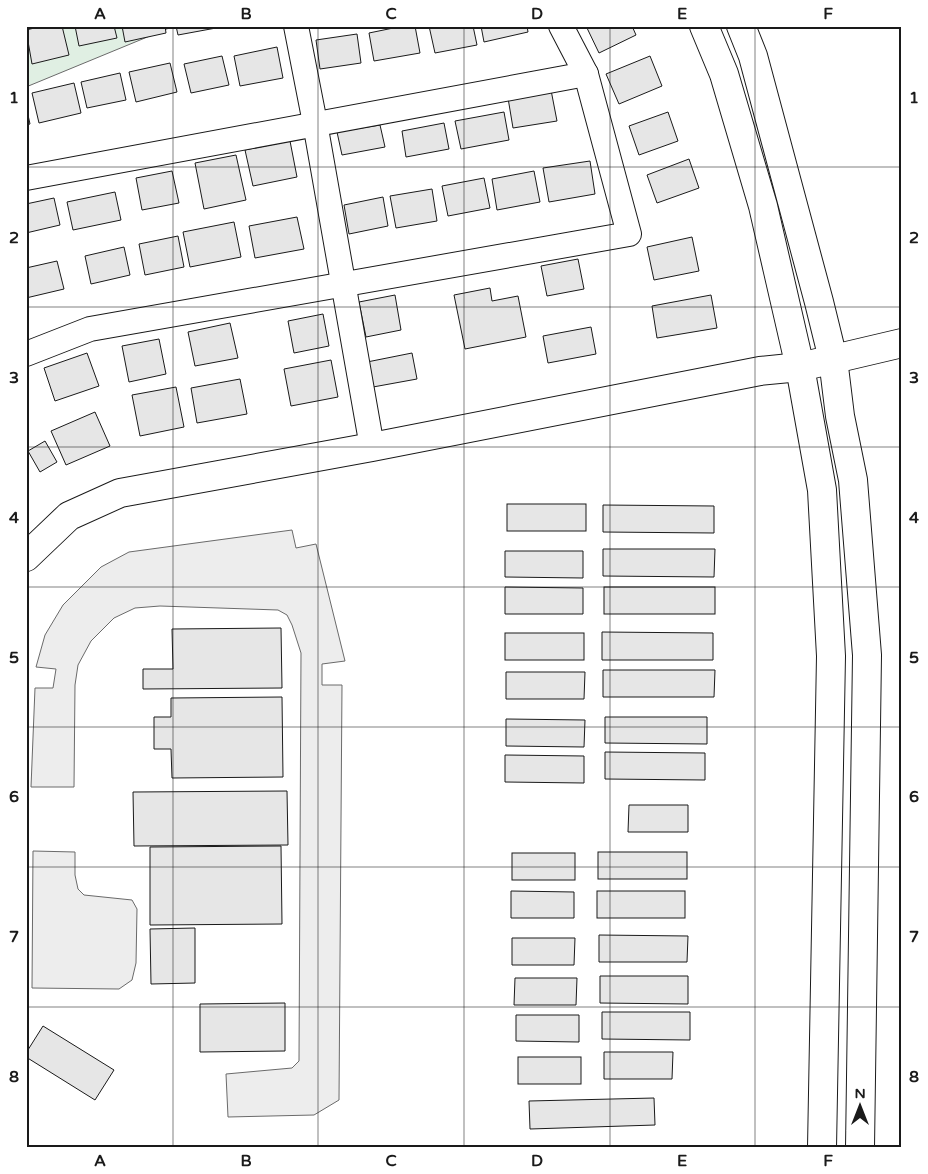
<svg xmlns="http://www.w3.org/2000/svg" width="928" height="1174" viewBox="0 0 928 1174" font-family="'Varela Round',sans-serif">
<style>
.green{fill:#e0efe3;stroke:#6a6a6a}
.parking{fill:#ededed;stroke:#6a6a6a}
.building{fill:#e6e6e6;stroke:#1a1a1a}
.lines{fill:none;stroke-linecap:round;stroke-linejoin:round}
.minor-casing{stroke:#1a1a1a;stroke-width:26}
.tertiary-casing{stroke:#1a1a1a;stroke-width:30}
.minor{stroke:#fff;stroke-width:24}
.tertiary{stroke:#fff;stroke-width:28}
.grid{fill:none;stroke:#1a1a1a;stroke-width:1;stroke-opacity:0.55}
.neatline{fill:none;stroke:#1a1a1a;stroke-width:2}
.grid-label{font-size:16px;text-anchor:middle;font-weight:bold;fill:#1a1a1a}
</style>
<rect width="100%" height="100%" fill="#fff"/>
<!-- green -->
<path class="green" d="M26,26H174L26,87Z"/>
<!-- parking -->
<g class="parking">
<path d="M292,530L296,548L316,544L345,661L322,664V685H342L339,1100L314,1115L228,1117L226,1074L292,1068L299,1061L301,653L292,625L287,615L278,610L160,606L135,608L114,618L91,641L78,665L75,685L74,787H31L35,688H53L56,669L36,667L45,635L63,605L101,567L129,552Z"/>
<path d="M33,851L75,852V875L78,889L84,895L132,900L137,909L136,963L132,980L119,989L32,988Z"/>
</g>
<!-- building -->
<g class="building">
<path d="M43,26H62L69,55L32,64L26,30Z"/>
<path d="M75,26H114L117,38L79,46Z"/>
<path d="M122,26H165L166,33L125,42Z"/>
<path d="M176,26H216V28L178,35Z"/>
<path d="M403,26H415L420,53L374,61L369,33Z"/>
<path d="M429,26H473L477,45L435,53Z"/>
<path d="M481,26H527L528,32L484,42Z"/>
<path d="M590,26H632L636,35L599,53L587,28Z"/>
<path d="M357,34L361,63L320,69L316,40Z"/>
<path d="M277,47L283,78L240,86L234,56Z"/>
<path d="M222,56L229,85L191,93L184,64Z"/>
<path d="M650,56L662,86L619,104L606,74Z"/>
<path d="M170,63L177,92L136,102L129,72Z"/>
<path d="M120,73L126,100L87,108L81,82Z"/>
<path d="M74,83L81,113L39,123L32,93Z"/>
<path d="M551,90L557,121L513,128L508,98Z"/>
<path d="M26,106L30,124L26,125Z"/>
<path d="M504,112L509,140L461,149L455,121Z"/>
<path d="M668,112L678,141L639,155L629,126Z"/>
<path d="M444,123L449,149L406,157L402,131Z"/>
<path d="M380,125L385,147L342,155L337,132Z"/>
<path d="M290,141L297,177L253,186L245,150Z"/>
<path d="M236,155L246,200L204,209L195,163Z"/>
<path d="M689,159L699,188L657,203L647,175Z"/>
<path d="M590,161L595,194L549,202L543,168Z"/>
<path d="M172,171L179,203L142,210L136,178Z"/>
<path d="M534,171L540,202L497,210L492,179Z"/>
<path d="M484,178L490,208L448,216L442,186Z"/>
<path d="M432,189L437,221L396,228L390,196Z"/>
<path d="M115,192L121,220L73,230L67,202Z"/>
<path d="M383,197L388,226L349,234L344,205Z"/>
<path d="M54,198L60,225L26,233V204Z"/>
<path d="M297,217L304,249L255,258L249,226Z"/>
<path d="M234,222L241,257L190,267L183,232Z"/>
<path d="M178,236L184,267L145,275L139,244Z"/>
<path d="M692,237L699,271L654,280L647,247Z"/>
<path d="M124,247L130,275L91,284L85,256Z"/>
<path d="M578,259L584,289L547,296L541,266Z"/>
<path d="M57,261L64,289L26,298V268Z"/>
<path d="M490,288L492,301L518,296L526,337L465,349L454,295Z"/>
<path d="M395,295L401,330L366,337L359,302Z"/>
<path d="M711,295L717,328L657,338L652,306Z"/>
<path d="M323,314L329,346L294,353L288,321Z"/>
<path d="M230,323L238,358L195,366L188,332Z"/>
<path d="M591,327L596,354L548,363L543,336Z"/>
<path d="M159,339L166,374L129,382L122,346Z"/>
<path d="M87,353L99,386L55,401L44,368Z"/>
<path d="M412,353L417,379L373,387L367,362Z"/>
<path d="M331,360L338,397L291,406L284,369Z"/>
<path d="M240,379L247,414L197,423L191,388Z"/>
<path d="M176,387L184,427L140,436L132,395Z"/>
<path d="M95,412L110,446L66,465L51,431Z"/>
<path d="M45,441L57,462L40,472L28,451Z"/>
<rect x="507" y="504" width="79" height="27"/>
<path d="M603,505L714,506V533L603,532Z"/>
<path d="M603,549H715L714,577L603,576Z"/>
<path d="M505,551H583V578L505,577Z"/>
<path d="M505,587L583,588V614H505Z"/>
<rect x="604" y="587" width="111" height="27"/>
<path d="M281,628L282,688L143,689V669H173L172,629Z"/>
<path d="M602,632L713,633V660H602Z"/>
<rect x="505" y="633" width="79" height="27"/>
<path d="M603,670H715L714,697H603Z"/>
<path d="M506,672H585L584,699H506Z"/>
<path d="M282,697L283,777L172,778L171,749H154V717H171V698Z"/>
<path d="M605,717H707V744L605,743Z"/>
<path d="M506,719L585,720L584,747L506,746Z"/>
<path d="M605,752L705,753V780L605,779Z"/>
<path d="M505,755L584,756V783L505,782Z"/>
<path d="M287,791L288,845L134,846L133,792Z"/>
<path d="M629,805H688V832H628Z"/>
<path d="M281,846L282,924L150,925V847Z"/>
<rect x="598" y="852" width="89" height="27"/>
<rect x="512" y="853" width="63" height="27"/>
<path d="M511,891L574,892V918H511Z"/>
<rect x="597" y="891" width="88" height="27"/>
<path d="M195,928V983L151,984L150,929Z"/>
<path d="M599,935L688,936L687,962H599Z"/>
<path d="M512,938H575L574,965H512Z"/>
<path d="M600,976H688V1004L600,1003Z"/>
<path d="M515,978H577L576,1005H514Z"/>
<path d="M285,1003V1051L200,1052V1004Z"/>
<path d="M602,1012H690V1040L602,1039Z"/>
<path d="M516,1015H579V1042L516,1041Z"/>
<rect x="900" y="1018" width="2" height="27"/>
<path d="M43,1026L114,1070L95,1100L26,1057V1053Z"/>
<path d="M604,1052H673L672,1079H604Z"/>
<rect x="518" y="1057" width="63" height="27"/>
<path d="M654,1098L655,1125L530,1129L529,1101Z"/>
</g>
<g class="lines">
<defs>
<g id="minor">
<path d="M296,26L315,123L372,447"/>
<path d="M26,178L586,74"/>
<path d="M26,354L90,329L629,234L586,74L561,26"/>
</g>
<g id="tertiary">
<path d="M704,26L724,74L763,206L800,367L822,490L831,656L822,1148"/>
<path d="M741,26L753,56L819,302L833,359L840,416L853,480L867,655L860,1148"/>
<path d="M26,557L69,516L120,493L372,447L760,371L800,367L902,343"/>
</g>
</defs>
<!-- minor casing -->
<use href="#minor" class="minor-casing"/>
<!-- tertiary casing -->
<use href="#tertiary" class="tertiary-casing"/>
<!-- minor -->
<use href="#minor" class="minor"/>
<!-- tertiary -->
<use href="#tertiary" class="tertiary"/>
</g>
<!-- grid -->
<path class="grid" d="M173,26V1148M318,26V1148M464,26V1148M610,26V1148M755,26V1148M26,167H902M26,307H902M26,447H902M26,587H902M26,727H902M26,867H902M26,1007H902"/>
<!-- border -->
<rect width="928" height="1174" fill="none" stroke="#ffffff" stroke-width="55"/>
<!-- north arrow -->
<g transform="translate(860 1106)" stroke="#ffffff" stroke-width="4" paint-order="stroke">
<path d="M0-4L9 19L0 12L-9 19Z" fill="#1a1a1a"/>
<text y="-8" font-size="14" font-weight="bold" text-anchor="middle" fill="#1a1a1a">N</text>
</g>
<rect x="28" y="28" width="872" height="1118" class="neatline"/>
<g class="grid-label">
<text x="100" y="19">A</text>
<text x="246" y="19">B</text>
<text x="391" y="19">C</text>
<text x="537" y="19">D</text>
<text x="682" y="19">E</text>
<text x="828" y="19">F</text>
<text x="14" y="103">1</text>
<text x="914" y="103">1</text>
<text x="14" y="243">2</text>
<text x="914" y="243">2</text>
<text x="14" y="383">3</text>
<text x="914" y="383">3</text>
<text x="14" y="523">4</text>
<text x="914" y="523">4</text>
<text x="14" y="663">5</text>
<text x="914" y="663">5</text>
<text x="14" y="802">6</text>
<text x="914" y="802">6</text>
<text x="14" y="942">7</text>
<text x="914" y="942">7</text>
<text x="14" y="1082">8</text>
<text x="914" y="1082">8</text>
<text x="100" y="1166">A</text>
<text x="246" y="1166">B</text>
<text x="391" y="1166">C</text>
<text x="537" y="1166">D</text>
<text x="682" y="1166">E</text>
<text x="828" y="1166">F</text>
</g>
</svg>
